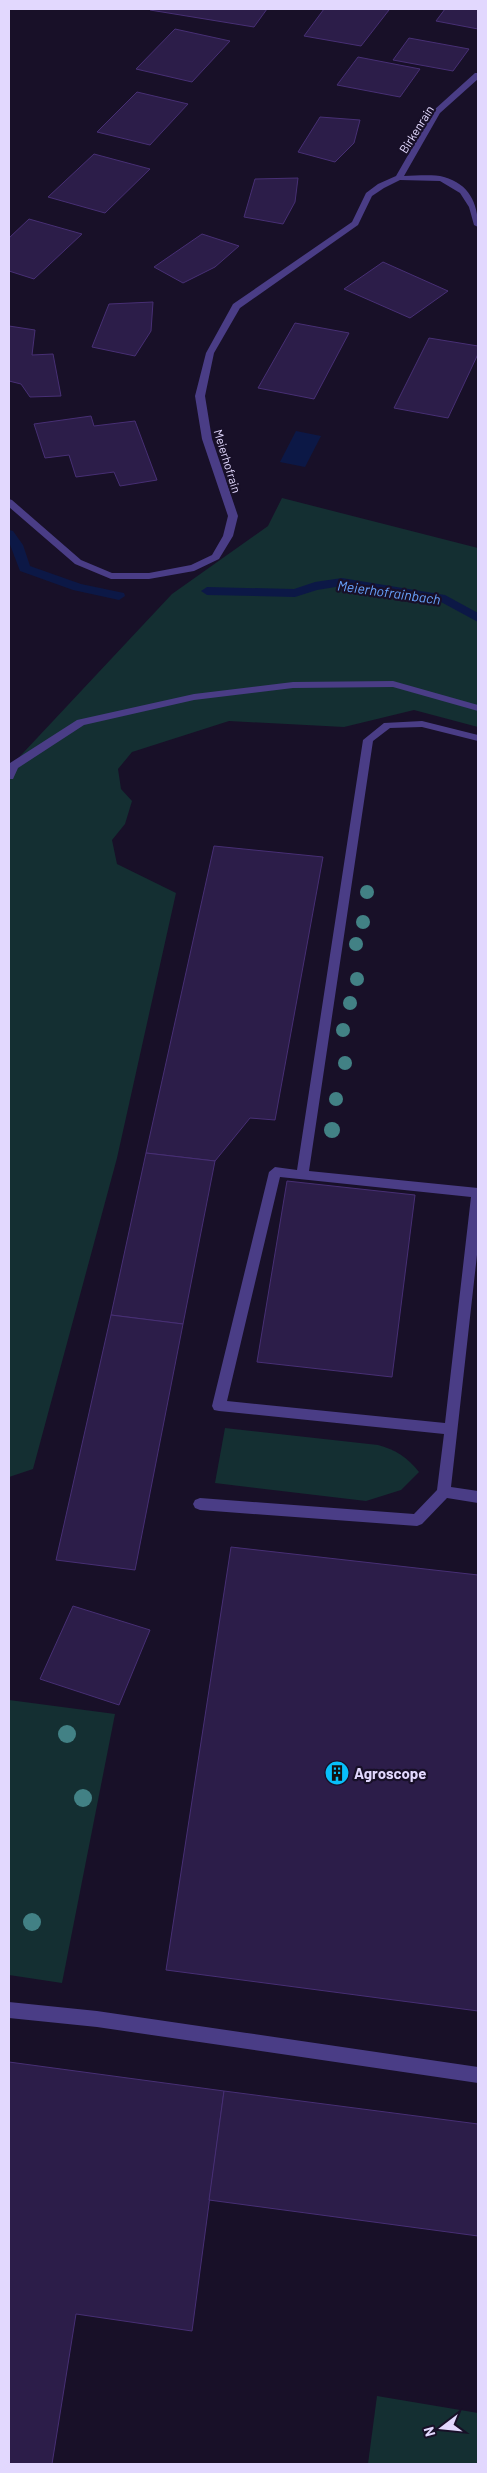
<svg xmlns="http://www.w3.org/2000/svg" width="487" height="2473" viewBox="0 0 487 2473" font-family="Barlow,sans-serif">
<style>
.green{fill:#142f32}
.water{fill:#0c1846}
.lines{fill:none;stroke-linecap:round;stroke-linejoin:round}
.stream{fill:#0c1846;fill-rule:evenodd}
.building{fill:#2c1d49;stroke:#472f74}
.service{fill:#4a3d86;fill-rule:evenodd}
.minor{fill:#4a3d86;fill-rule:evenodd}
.tree{fill:#428185}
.labels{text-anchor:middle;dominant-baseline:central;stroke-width:4.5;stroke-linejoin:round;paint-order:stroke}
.far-street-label{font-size:12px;fill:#e2d8fe;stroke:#181028}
.far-water-label{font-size:14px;font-style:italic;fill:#68a2fc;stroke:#181028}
.poi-label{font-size:15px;font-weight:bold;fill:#e2d8fe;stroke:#181028;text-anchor:start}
</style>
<rect width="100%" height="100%" fill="#181028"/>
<!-- green -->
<g class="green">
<path d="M282,498L478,548V727L414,710L344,727L229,721L132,752L118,769L121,789L132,801L125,824L112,840L117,864L176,893L117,1158L33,1469L9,1477V768L172,594L268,526Z"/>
<path d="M225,1428L378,1445C396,1450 407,1457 419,1472L401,1490L366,1501L215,1483Z"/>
<path d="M9,1700L115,1714L62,1983L9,1975Z"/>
<path d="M377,2396L478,2413V2464H368Z"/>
</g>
<!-- water -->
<path class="water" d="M296,431L321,436L305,467L280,462Z"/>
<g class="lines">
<!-- stream -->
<g class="stream">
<path d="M9,530L13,531L23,545L30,566L81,584L124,593L125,596L119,600L73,590L20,571L9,542Z"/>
<path d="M342,578L445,595L478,613V622L441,602L342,586L317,590L295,597L207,595L201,591L207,587L294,589L315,582Z"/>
</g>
</g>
<!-- building -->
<g class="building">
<path d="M151,9H267L254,27L150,10Z"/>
<path d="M324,9H384L389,10L361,46L304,36Z"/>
<path d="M445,9H478V29L436,21Z"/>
<path d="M175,29L230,41L192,82L136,69Z"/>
<path d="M409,38L469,49L453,71L393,60Z"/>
<path d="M358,57L420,69L400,97L337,85Z"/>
<path d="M137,92L188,104L150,145L97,132Z"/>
<path d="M320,117L360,120L354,143L335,162L298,152Z"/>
<path d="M94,154L150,169L105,213L48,197Z"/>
<path d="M298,178L295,202L283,224L244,217L255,179Z"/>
<path d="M29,219L82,234L34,279L9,271V238Z"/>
<path d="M202,234L239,246L215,267L183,283L154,267Z"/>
<path d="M383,262L448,291L410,318L344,289Z"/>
<path d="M153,302L151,331L135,356L92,347L109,304Z"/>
<path d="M295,323L349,333L314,399L258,388Z"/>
<path d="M9,326L35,330L32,355L53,354L61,396L30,397L21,384L9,381Z"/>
<path d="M429,338L478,346V354L448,418L394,408Z"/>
<path d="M91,416L94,426L135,421L157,480L120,486L114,472L76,477L69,455L45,458L34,424Z"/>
<path d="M214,846L323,857L275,1120L250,1118L215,1161L146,1153Z"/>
<path d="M146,1153L215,1161L183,1324L111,1315Z"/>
<path d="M287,1181L415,1195L392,1377L257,1362Z"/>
<path d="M111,1315L183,1324L135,1570L56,1560Z"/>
<path d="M231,1547L478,1575V2011L166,1970Z"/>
<path d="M73,1606L150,1630L119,1705L40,1679Z"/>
<path d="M9,2062L224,2091L192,2331L76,2314L52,2464H9Z"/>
<path d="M224,2091L478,2124V2236L209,2200Z"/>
</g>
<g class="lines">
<!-- service -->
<g class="service">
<path d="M393,681L478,705V711L393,687L293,688L194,700L84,725L18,768L13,779H9L10,763L77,720L194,694L293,682Z"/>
<path d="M422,721L478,735V741L422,727L390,728L373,741L309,1171L478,1188V1246L451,1487L478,1491V1503L447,1498L422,1524L417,1526L200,1510L195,1508L193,1504L195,1500L200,1498L414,1514L437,1490L444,1434L219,1411L214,1410L212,1406L269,1172L275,1167L297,1170L363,740L384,723ZM280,1177L471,1197L445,1423L227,1401Z"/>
<path d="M9,2002L97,2011L478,2067V2083L97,2027L9,2018Z"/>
</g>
<!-- minor -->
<path class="minor" d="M475,73H478V79L440,113L404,176C416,176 432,174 444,177C469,184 478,203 478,227L474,225L469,207L460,193L440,181L400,180L384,188L372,196L358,225L240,308L214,353L205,396L212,439L238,516L233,536L219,559L194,571L149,579H111L75,564L9,507V499L12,500L81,560L112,573H149L191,565L212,555L223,536L228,516L202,439L195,396L206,353L233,304L352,222L366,193L378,184L396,176L434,110Z"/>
</g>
<!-- trees -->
<g class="tree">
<circle cx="367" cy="892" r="7"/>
<circle cx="363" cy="922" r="7"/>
<circle cx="356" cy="944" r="7"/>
<circle cx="357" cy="979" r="7"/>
<circle cx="350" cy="1003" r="7"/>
<circle cx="343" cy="1030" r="7"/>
<circle cx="345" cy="1063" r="7"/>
<circle cx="336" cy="1099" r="7"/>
<circle cx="332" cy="1130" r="8"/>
<circle cx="67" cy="1734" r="9"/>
<circle cx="83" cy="1798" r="9"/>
<circle cx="32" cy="1922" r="9"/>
</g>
<!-- icons -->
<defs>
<symbol id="building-disc" viewBox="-11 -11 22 22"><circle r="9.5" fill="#08bffa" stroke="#181028"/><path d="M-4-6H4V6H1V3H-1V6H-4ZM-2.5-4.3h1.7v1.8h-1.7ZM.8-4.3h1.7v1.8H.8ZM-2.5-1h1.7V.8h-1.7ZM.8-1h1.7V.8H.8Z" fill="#111"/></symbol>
</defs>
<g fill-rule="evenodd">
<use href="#building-disc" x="323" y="1759" width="28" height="28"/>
</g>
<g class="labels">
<!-- far-street labels -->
<g class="far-street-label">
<text transform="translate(416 129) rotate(-58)">Birkenrain</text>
<text transform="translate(228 461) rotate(73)">Meierhofrain</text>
</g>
<!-- far-water labels -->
<g class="far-water-label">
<text transform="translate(389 592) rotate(8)">Meierhofrainbach</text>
</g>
<!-- poi labels -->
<g class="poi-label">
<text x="354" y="1773">Agroscope</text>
</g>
</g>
<!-- border -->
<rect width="487" height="2473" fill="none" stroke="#e2d8fe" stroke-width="20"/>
<!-- north arrow -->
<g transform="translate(442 2428) rotate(254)" stroke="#181028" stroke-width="4" paint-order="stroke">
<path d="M0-4L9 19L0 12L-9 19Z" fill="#e2d8fe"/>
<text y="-8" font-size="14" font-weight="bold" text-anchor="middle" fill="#e2d8fe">N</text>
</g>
</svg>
